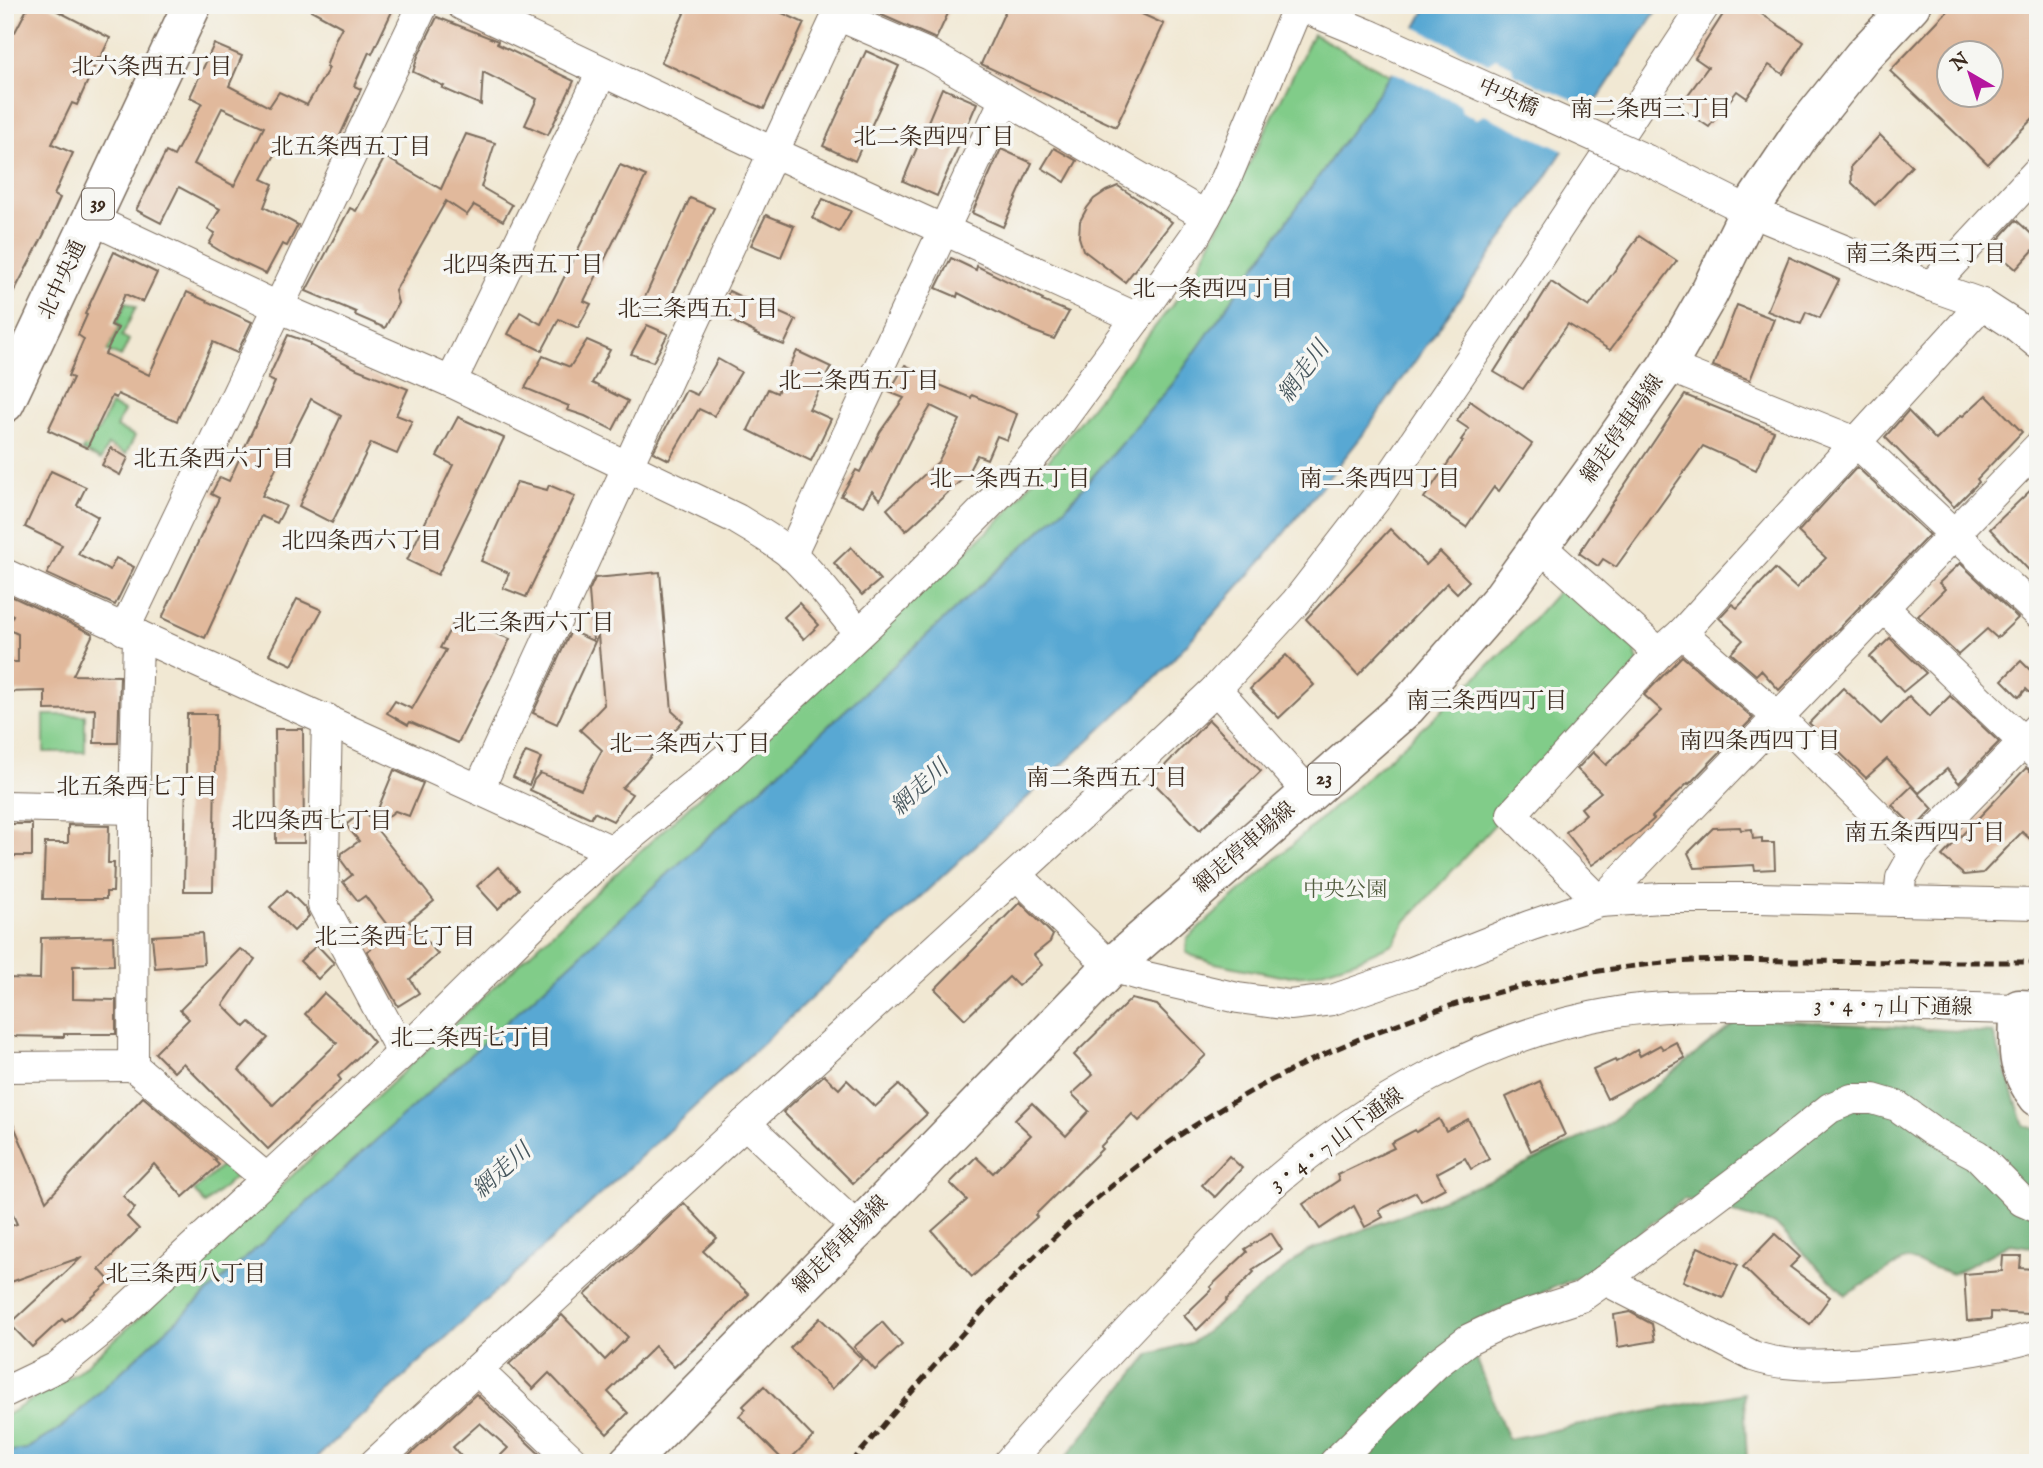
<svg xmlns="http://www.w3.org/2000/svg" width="2043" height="1468" viewBox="0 0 2043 1468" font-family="'IM FELL English','Noto Serif JP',serif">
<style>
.green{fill:#81cc89;stroke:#5e7b54;stroke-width:2}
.forest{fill:#68b075;stroke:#526d4a;stroke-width:2}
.water{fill:#59a8d3;stroke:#4a6978;stroke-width:2}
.pier{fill:#f1e8d3}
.building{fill:#e1b99c;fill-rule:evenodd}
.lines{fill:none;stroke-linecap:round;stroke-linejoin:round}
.minor-casing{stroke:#7b6c5d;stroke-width:32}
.major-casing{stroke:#7b6c5d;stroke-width:41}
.highway-casing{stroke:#7b6c5d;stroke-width:41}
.minor{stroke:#fff;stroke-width:30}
.major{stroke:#fff;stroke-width:38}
.highway{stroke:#fff;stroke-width:38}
.rail{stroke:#3b2a1e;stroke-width:5;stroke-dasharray:10 5;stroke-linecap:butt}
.minor-bridge-casing{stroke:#7b6c5d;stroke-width:32;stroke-linecap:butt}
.minor-bridge{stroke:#fff;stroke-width:30}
.labels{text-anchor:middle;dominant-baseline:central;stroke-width:7;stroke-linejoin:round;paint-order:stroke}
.shield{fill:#f6f6f2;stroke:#73675e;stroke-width:2}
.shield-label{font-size:19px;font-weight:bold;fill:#3b2a1e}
.street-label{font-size:21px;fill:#3b2a1e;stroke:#f6f6f2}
.park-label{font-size:21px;fill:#505b3e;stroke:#f6f6f2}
.neighbourhood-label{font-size:23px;fill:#3b2a1e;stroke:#f6f6f2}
.water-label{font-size:23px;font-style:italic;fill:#46565d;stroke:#f6f6f2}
</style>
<rect width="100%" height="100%" fill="#f6f6f2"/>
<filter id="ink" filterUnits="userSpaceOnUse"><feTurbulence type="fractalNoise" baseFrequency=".0143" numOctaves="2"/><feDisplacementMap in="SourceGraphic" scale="14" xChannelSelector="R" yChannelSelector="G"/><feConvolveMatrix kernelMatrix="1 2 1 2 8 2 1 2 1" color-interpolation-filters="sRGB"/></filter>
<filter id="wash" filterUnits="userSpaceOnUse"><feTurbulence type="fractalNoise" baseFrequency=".00686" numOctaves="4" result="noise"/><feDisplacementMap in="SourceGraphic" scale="28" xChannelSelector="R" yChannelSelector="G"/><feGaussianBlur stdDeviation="1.57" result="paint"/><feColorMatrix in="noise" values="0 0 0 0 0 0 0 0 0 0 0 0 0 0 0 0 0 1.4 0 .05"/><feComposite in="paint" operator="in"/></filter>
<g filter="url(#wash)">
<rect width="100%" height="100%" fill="#f1e8d3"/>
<!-- green -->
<g class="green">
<path d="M1313,34L1390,75L1172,385L1068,505L542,990L154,1341L61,1428L26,1449L5,1452V1416L76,1373L145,1313L585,902L1005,515L1192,280Z"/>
<path d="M126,302L136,307L122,336L129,340L121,357L107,351L120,326L116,324Z"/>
<path d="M111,405L124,411L116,427L135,436L126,454L108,445L101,460L82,451L92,430L98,432Z"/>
<path d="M1562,587L1634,648L1639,665L1608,701L1406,921L1394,943L1357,960L1309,975L1281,976L1249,970L1215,963L1193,956L1186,952L1187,939L1439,713L1514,641Z"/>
<rect x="44" y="715" width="41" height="37"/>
<path d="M231,1158L242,1171L205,1204L194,1191Z"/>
</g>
<!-- forest -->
<path class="forest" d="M1741,1018L1993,1033L2024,1125L2038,1130V1248L2010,1244L1953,1274L1906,1259L1846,1295L1776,1225L1684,1199L1583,1275L1464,1326L1508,1439L1744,1393L1747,1463H1061L1150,1354L1193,1342L1306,1252L1497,1178L1604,1127Z"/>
<!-- water -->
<path class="water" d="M1428,5H1660L1541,184L1362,436L1265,557L1158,676L311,1463H5V1452L26,1449L61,1428L154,1341L542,990L1068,505L1172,385L1390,75Z"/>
<!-- pier -->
<path class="pier" d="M1413,26L1488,63L1496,58L1512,66L1514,74L1595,109L1566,152L1484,115L1477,119L1462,112L1460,104L1389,70Z"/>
<g id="blocks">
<!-- building -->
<g class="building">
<path d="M29,5H46L110,38L100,59L98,58L77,105L72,103L52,144L73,153L54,195L60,198L44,234L5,309V28L15,32Z"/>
<path d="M302,5H395L372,54L369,52L354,86L361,89L330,158L285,136L262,179L273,184L264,207L298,225L287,246L282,244L266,274L230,257L209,244L215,233L208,229L220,209L179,187L161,223L136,210L166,152L174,156L202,103L190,97L214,44L242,56L229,86L269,107L279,92L307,105L329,68L326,67L336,38L342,27ZM222,108L264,127L234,186L194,164Z"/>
<path d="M688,5H765L804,23L764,109L661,62Z"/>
<path d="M859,5H952L936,39Z"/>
<path d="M1008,5H1122L1164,24L1116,127L981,64Z"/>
<path d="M1729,5H1748L1804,42L1783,74L1769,65L1747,98L1737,91L1709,127L1679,107L1708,67L1695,58Z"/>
<path d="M1953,5H2038V113L1988,164L1890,71ZM1949,52H1991V94H1949Z"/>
<path d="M437,17L498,41L497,44L574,81L548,135L525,125L537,99L483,72L481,105L442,88L444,86L413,72L418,56Z"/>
<path d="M866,51L899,66L855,161L823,146Z"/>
<path d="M942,88L977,103L937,196L903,181Z"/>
<path d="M466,134L495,143L481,187L512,205L503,221L474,205L467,215L446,201L395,291L398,303L385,328L355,315L356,312L306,291L350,208L356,211L385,157L441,189Z"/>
<path d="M1880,135L1912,166L1875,205L1852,183L1851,166Z"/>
<path d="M1054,148L1077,161L1065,182L1042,168Z"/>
<path d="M1001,149L1032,163L1003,227L972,213Z"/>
<path d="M620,165L646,176L584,301L591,304L578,328L559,319L542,351L508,334L520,312L541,324Z"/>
<path d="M1118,186L1172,222L1125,282L1083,250L1079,237L1080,221L1087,208L1094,199L1106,191Z"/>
<path d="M690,198L714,208L661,318L640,308Z"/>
<path d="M823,199L851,211L839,232L812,218Z"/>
<path d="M766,215L794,226L781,257L751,245Z"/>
<path d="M2016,220L2038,240V245L2016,269L1991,248Z"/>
<path d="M1639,236L1677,261L1610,350L1568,324L1523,389L1494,372L1551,282L1589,307Z"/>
<path d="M114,252L157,273L143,302L125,294L111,325L118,328L105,354L149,375L187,292L252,322L237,353L213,342L177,421L118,394L116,398L112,396L87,448L48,430L73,378L68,376L84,339L78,335L87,315L85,314Z"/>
<path d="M1789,257L1839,280L1820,318L1806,312L1801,324L1767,311Z"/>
<path d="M951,258L976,270L977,266L1043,299L1042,301L1069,312L1054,339L1030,330L1031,329L958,293L957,297L936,288Z"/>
<path d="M729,291L766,309L767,307L796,320L784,345L755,334L756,333L720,315Z"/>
<path d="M1737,305L1774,319L1750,380L1713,366Z"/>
<path d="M647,325L668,334L653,362L631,354Z"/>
<path d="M288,335L311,343L310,345L357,369L408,389L396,415L412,421L397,454L371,443L332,523L299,506L341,416L311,399L262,496L286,506L277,523L261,516L205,638L162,618L219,498L211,494L220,477L229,481L275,382L268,379Z"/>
<path d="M587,340L610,350L592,383L628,401L613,430L585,416L567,410L569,406L525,388L543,356L570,367Z"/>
<path d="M797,351L831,367L809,409L831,419L811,461L748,430L768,389L777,393Z"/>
<path d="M718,359L741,372L714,416L699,409L669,460L653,452L686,390L697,395Z"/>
<path d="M905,365L939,382L937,384L971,398L972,395L1017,414L1007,440L997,436L987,459L977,455L966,476L906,531L887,509L938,462L960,420L931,406L910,440L880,500L872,491L863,506L841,496L856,470L860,472L880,432L904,398L889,392Z"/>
<path d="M1685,395L1774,431L1756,470L1703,446L1616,567L1603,559L1598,566L1579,553Z"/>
<path d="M1986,395L2022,432L1977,479L1979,482L1954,507L1885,437L1908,411L1936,440L1961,415L1963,416Z"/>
<path d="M1470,401L1532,444L1499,491L1494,487L1466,527L1424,498L1463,441L1461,440L1469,429L1457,421Z"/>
<path d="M458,417L504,438L438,575L407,560L453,465L437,456Z"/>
<path d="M111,448L128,458L120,475L102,465Z"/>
<path d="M1857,467L1929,535L1779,690L1761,670L1756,675L1731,653L1743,640L1719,618L1732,604L1737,608L1775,569L1796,588L1826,558L1798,532Z"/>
<path d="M51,471L86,487L77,505L98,517L78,554L110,570L116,558L134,567L115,605L47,574L62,545L25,527Z"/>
<path d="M517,482L547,490L549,485L575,496L526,597L503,588L509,573L481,561Z"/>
<path d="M2038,483V580L1990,529Z"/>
<path d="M1390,529L1426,565L1440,552L1469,581L1457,593L1447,583L1358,675L1306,619Z"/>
<path d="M851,547L880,580L862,595L834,563Z"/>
<path d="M1960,563L2018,618L1997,638L1987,629L1958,655L1918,616L1945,589L1939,583Z"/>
<path d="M660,572L672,711L683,721L622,788L632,794L613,821L594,812L591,818L530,790L534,780L540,773L581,789L602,750L580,730L604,705L598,635L557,724L533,713L571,631L593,641L589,591L595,578Z"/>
<path d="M11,596L93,634L73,675L120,676L118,743H94L95,709L45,710V691L5,692V662H18V634L7,629L13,615L5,611Z"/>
<path d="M297,599L322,610L292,665L269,654Z"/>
<path d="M799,603L819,625L804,639L784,617Z"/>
<path d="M454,622L480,632L482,628L510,639L458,743L410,722L408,725L387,713L395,701L412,709L446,650L440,648Z"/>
<path d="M1890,638L1926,673L1903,692L1870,657Z"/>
<path d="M1286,655L1314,685L1279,718L1250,689Z"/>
<path d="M1682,656L1753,718L1689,784L1688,783L1652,817L1654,819L1637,834L1592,865L1566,832L1586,814L1581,808L1601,792L1577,769L1593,752L1606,765L1662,711L1644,695Z"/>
<path d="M2021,661L2038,678V700L2026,689L2019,697L2002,680Z"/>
<path d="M1843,688L1881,724L1909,696L1929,717L1950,696L1999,742L1959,783L1947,769L1919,793L1887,759L1866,778L1809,723Z"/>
<path d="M187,714H216L213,891H184Z"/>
<path d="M1209,720L1261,771L1200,830L1151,780Z"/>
<path d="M275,729H303L304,843H276Z"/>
<path d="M526,752L541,758L529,785L513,777Z"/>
<path d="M2026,768L2038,777V846L2022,832L1983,873L1964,875L1942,856Z"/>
<path d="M394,770L423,783L409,816L395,811L375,827L434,901L409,921L438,954L410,979L419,993L398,1006L367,951L394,934L365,896L358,901L343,882L352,875L341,860L342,853L359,841L346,825L364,810L373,821Z"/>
<path d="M1912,786L1933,809L1915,828L1892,805Z"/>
<rect x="5" y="824" width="27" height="32"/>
<path d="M68,825L109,826L108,863H114L113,892H106V899H43L45,843H68Z"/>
<path d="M1740,827L1741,830L1752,829L1753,839L1762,838V843H1774L1775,869L1755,870L1754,865L1695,868L1688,853L1713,828Z"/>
<path d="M498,867L519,889L498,909L477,886Z"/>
<path d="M287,890L306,909L309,916L294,931L270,907Z"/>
<path d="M1020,902L1053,935L1050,942L1034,955L1042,965L1018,986L1009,977L965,1019L935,989Z"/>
<path d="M202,933L204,964L155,968L152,936Z"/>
<path d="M113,936L114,965L73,966V999L116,1000V1034H64V1037L5,1036V978L40,979L41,938Z"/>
<path d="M317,945L334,963L318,979L300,961Z"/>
<path d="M240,949L255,959L223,1005L245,1027L250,1022L268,1038L239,1070L273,1105L337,1043L305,1014L324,993L356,1022L374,1042L338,1076L341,1080L268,1149L183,1063L174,1072L155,1053L189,1019L180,1010Z"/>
<path d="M1131,999L1157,1005L1206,1055L1139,1121L1132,1114L1100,1147L1102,1149L1035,1215L1037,1217L972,1277L932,1231L967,1200L950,1183L976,1157L993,1173L1031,1135L1015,1120L1032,1103L1066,1136L1089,1111L1072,1094L1093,1075L1074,1055Z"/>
<path d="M1676,1042L1685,1058L1607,1099L1593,1070L1615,1060L1616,1062L1637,1050L1640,1056L1660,1045L1663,1049Z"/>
<path d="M824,1075L839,1089L847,1080L875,1107L899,1085L927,1114L853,1183L783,1112Z"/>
<path d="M1540,1081L1565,1135L1531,1151L1506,1097Z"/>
<path d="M143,1097L216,1159L214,1160L219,1165L183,1197L154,1164L123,1196L135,1208L127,1217L139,1229L99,1269L110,1281L65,1322L62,1319L32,1347L10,1324L82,1257L5,1284V1228L17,1224L5,1197V1105L46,1201Z"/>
<path d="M1439,1119L1446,1131L1468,1119L1489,1159L1471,1169L1465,1158L1437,1173L1445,1188L1421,1201L1416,1192L1379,1210L1383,1217L1365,1227L1354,1206L1320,1229L1303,1204L1339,1180L1337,1175L1394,1148L1391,1143L1415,1130L1416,1132Z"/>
<path d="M1229,1156L1242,1168L1215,1197L1202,1185Z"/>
<path d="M684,1203L717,1238L703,1251L749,1294L707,1337L674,1367L655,1346L608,1392L628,1413L607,1434L549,1373L533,1389L509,1364L562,1315L605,1360L628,1337L585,1295Z"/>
<path d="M1271,1233L1282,1250L1252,1270L1254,1272L1226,1300L1227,1301L1197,1330L1184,1316L1212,1289L1210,1287L1247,1252L1245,1249Z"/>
<path d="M1775,1234L1800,1257L1790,1267L1830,1297L1810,1324L1772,1295L1743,1267Z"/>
<path d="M1698,1247L1738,1265L1723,1298L1683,1281Z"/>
<path d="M2003,1256H2021L2020,1268L2032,1269L2029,1314L1991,1312V1319L1967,1321L1964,1274L2002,1271Z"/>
<path d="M1630,1312L1652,1324L1655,1341L1618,1347L1614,1315Z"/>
<path d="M820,1318L862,1359L832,1389L790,1348Z"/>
<path d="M882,1322L902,1345L875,1370L854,1347Z"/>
<path d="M764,1386L813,1437L786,1463L739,1416L746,1409L743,1406Z"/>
<path d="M476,1394L549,1463H493L508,1448L480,1423L453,1447L467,1463H401Z"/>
</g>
</g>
</g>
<g filter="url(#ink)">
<use href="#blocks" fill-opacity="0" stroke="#7b6c5d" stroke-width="2"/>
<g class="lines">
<defs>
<g id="minor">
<path d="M462,5L773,152L1137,318"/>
<path d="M1297,5L1370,35"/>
<path d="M837,15L930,55L1206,216"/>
<path d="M1647,160L1749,211L1931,286L1982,304L2016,326L2038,344"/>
<path d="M91,219L278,307L451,382L737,519C756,531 775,541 792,555C817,578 837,607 859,633"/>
<path d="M1931,286L2038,171"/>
<path d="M1982,304L1682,633L1659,653L1512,814L1600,902L2038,447"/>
<path d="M1667,366L1856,442L2038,613"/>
<path d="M451,382L602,72"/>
<path d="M1539,545L1659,653"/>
<path d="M791,555L1005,99"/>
<path d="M5,574C207,668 411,757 612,851"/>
<path d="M1884,608L2038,756"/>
<path d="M124,630L423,5"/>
<path d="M1682,633L1779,718L1915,853"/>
<path d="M1216,689L1308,792"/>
<path d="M327,719L323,905L402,1053"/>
<path d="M479,789C599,527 720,266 842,5"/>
<path d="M5,806L134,809"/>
<path d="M1017,875L1111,967L1147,977L1238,998L1290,1005L1332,1000L1410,973L1529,926L1600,902L1661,898H1758L2038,904"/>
<path d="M1899,900L1901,878L1915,853L2038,727"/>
<path d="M133,1066L267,1179"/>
<path d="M5,1067L133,1066L134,809L138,635"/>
<path d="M745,1123L858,1229"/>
<path d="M1605,1280L1753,1356C1790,1369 1829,1364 1866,1362C1924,1358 1982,1352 2038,1336"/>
<path d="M477,1370L575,1463"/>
<path d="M5,1392L57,1367L110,1324L409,1047L563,895L612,851L728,757L899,596L1012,481L1047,440L1137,318L1195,236L1226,179L1298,6"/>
<path d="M375,1463L1127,773L1216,689L1296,602L1375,500L1516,292L1705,5"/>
<path d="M1008,1463C1059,1405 1111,1348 1164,1293C1198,1257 1232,1221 1268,1188C1366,1102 1488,1033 1617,1012C1662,1005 1714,1006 1759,1006C1846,1005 1932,1007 2019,1009"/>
<path d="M1334,1463L1436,1364L1469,1339L1507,1321L1581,1297L1605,1280L1780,1148L1830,1108L1852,1099H1873L1897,1106L1932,1131L1977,1155L2022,1201L2038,1208"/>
</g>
<g id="major">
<path d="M2038,1010L2019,1009C2019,1047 2013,1065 2038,1097"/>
<path d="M628,1463L858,1229L1111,967L1407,707L1501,599L1600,462L1667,366L1709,293L1749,211L1802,132L1863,56L1911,5"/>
</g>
<path id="highway" d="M5,403L192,5"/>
</defs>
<!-- minor casing -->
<use href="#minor" class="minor-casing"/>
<!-- major casing -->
<use href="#major" class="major-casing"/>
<!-- highway casing -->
<use href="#highway" class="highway-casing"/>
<!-- minor -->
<use href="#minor" class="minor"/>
<!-- major -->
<use href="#major" class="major"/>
<!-- highway -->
<use href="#highway" class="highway"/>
<!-- rail -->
<path class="rail" d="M851,1463C927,1375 1000,1284 1087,1207C1245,1067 1465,978 1676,962C1717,959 1758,961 1799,961C1878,962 1958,962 2038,962"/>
<defs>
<path id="minor-bridge" d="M1370,35L1647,160"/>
</defs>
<!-- minor-bridge casing -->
<use href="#minor-bridge" class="minor-bridge-casing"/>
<!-- minor-bridge -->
<use href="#minor-bridge" class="minor-bridge"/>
</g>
</g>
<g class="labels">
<!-- shield labels -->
<g class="shield">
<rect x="82" y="188.5" width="32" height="31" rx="5"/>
<rect x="1308" y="763.5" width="32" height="31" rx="5"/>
</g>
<g class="shield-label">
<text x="98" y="204">39</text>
<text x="1324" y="779">23</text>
</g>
<!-- street labels -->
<g class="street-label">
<text transform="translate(1508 98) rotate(24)">中央橋</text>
<text transform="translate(63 280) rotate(-65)">北中央通</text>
<text transform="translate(1623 429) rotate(-55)">網走停車場線</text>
<text transform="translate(1245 848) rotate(-41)">網走停車場線</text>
<text transform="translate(1893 1007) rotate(1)">3・4・7 山下通線</text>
<text transform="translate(1337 1140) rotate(-36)">3・4・7 山下通線</text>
<text transform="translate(841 1245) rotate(-46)">網走停車場線</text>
</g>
<!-- park labels -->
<g class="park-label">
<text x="1345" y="890">中央公園</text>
</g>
<!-- neighbourhood labels -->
<g class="neighbourhood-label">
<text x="152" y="67">北六条西五丁目</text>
<text x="1651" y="109">南二条西三丁目</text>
<text x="934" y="137">北二条西四丁目</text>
<text x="351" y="147">北五条西五丁目</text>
<text x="1926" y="254">南三条西三丁目</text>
<text x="523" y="265">北四条西五丁目</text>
<text x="1213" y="289">北一条西四丁目</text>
<text x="698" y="309">北三条西五丁目</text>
<text x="859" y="381">北二条西五丁目</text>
<text x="214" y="459">北五条西六丁目</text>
<text x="1010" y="479">北一条西五丁目</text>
<text x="1380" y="479">南二条西四丁目</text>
<text x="362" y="541">北四条西六丁目</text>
<text x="534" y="623">北三条西六丁目</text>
<text x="1487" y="701">南三条西四丁目</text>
<text x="1760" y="741">南四条西四丁目</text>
<text x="690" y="744">北二条西六丁目</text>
<text x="1107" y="778">南二条西五丁目</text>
<text x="137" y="787">北五条西七丁目</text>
<text x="312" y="821">北四条西七丁目</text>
<text x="1925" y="833">南五条西四丁目</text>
<text x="395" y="937">北三条西七丁目</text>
<text x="471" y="1038">北二条西七丁目</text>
<text x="186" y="1274">北三条西八丁目</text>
</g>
<!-- water labels -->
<g class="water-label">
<text transform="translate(1304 372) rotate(-54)">網走川</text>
<text transform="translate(920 788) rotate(-43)">網走川</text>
<text transform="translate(502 1171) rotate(-42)">網走川</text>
</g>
</g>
<!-- margin -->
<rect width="2043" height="1468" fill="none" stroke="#f6f6f2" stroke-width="28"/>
<!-- north arrow -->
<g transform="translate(1970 74) rotate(321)"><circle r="33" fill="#f6f6f2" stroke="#aba49d" stroke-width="2"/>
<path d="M0-5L12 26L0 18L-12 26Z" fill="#b5179e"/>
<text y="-10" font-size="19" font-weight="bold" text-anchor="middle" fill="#3b2a1e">N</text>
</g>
</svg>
